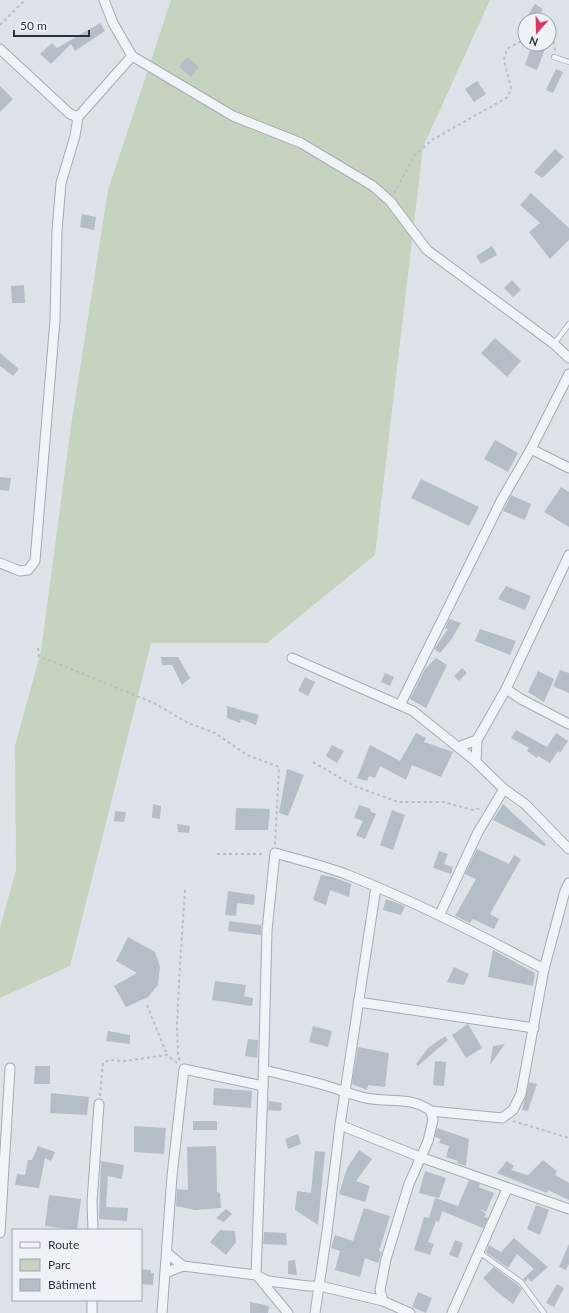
<svg xmlns="http://www.w3.org/2000/svg" width="569" height="1313" viewBox="0 0 569 1313" font-family="Lato,sans-serif">
<style>
.green{fill:#c6d3be}
.building{fill:#b5bdc6}
.lines{fill:none;stroke-linecap:round;stroke-linejoin:round}
.service-casing{stroke:#a3abb3;stroke-width:6}
.minor-casing{stroke:#a3abb3;stroke-width:11}
.path{stroke:#b8bec4;stroke-width:2;stroke-dasharray:3 3;stroke-linecap:butt}
.service{stroke:#f1f4f7;stroke-width:4.5}
.minor{stroke:#f1f4f7;stroke-width:9}
</style>
<rect width="100%" height="100%" fill="#dee3e9"/>
<!-- green -->
<path class="green" d="M171,0H490L423,147L375,555L267,643H151L70,966L0,998V928L16,870L15,746L41,651L71,426L108,190Z"/>
<!-- building -->
<g class="building">
<path d="M535,4L543,9L536,20H525Z"/>
<path d="M100,23L105,31L75,51L71,44L51,64L40,54L52,43L57,48Z"/>
<path d="M532,44H547L537,70L525,65Z"/>
<path d="M187,57L199,67L191,77L179,67Z"/>
<path d="M556,69L563,72L553,93L546,90Z"/>
<path d="M477,81L486,94L474,102L465,89Z"/>
<path d="M0,86L13,99L0,112Z"/>
<path d="M555,149L564,157L542,178L534,172Z"/>
<path d="M531,193L569,228V240L550,259L529,232L540,223L520,205Z"/>
<path d="M82,214L96,217L94,230L80,227Z"/>
<path d="M492,246L497,255L481,264L476,256Z"/>
<path d="M512,280L521,290L513,297L504,288Z"/>
<path d="M24,285L25,303H12L11,286Z"/>
<path d="M495,338L521,361L507,377L481,353Z"/>
<path d="M0,353L19,369L13,376L0,366Z"/>
<path d="M495,440L518,453L508,472L484,459Z"/>
<path d="M0,477L11,478L9,491L0,490Z"/>
<path d="M421,479L479,507L469,526L411,498Z"/>
<path d="M561,487L569,492V527L544,512Z"/>
<path d="M511,495L531,504L525,520L503,511Z"/>
<path d="M506,586L531,596L525,610L498,599Z"/>
<path d="M449,619L461,623L451,640L440,653L434,649L448,629L445,628Z"/>
<path d="M480,629L516,641L510,655L475,641Z"/>
<path d="M161,657H178L190,678L182,685L172,665H162Z"/>
<path d="M436,658L447,665L426,708L410,699L425,669Z"/>
<path d="M462,668L467,673L459,681L454,676Z"/>
<path d="M560,670L569,673V693L553,686Z"/>
<path d="M538,671L554,679L544,702L528,692Z"/>
<path d="M385,673L394,677L390,686L381,682Z"/>
<path d="M305,677L315,682L308,696L298,691Z"/>
<path d="M227,706L259,715L256,725L241,719L240,723L227,718Z"/>
<path d="M516,730L547,747L556,733L568,741L560,753L558,751L550,763L538,756L537,758L527,751L529,748L511,738Z"/>
<path d="M416,733L426,738L424,742L453,752L441,777L412,765L406,780L380,766L375,778L369,776L367,781L357,778L370,745L400,761Z"/>
<path d="M332,745L344,751L337,763L326,756Z"/>
<path d="M287,769L304,775L288,816L279,813Z"/>
<path d="M153,804L161,806L160,819L152,818Z"/>
<path d="M503,804L546,844L545,846L493,820Z"/>
<path d="M359,805L371,809L370,811L376,814L365,839L356,835L363,821L354,818Z"/>
<path d="M236,808L270,809L268,830H235Z"/>
<path d="M392,810L405,815L393,850L380,845Z"/>
<path d="M115,811L126,812L124,822L114,821Z"/>
<path d="M177,824L190,826L189,833L178,832Z"/>
<path d="M477,849L509,864L514,855L521,859L490,914L499,919L494,929L473,919L470,923L455,916L476,879L465,874Z"/>
<path d="M439,851L448,854L444,864L453,867L451,874L433,868Z"/>
<path d="M321,875L333,877L351,884L349,897L330,890L326,905L313,900Z"/>
<path d="M228,891L255,895L254,905L237,903L236,916L225,915Z"/>
<path d="M386,899L405,906L401,915L383,910Z"/>
<path d="M229,921L261,925V935L228,931Z"/>
<path d="M128,937L155,952L160,967L158,985L148,997L126,1007L114,986L137,973L116,961Z"/>
<path d="M493,950L535,973L533,986L488,977Z"/>
<path d="M454,967L469,974L464,985L447,982Z"/>
<path d="M215,981L246,985L244,996L253,998L252,1006L212,1000Z"/>
<path d="M468,1024L482,1048L466,1058L452,1035Z"/>
<path d="M313,1026L332,1031L328,1047L309,1042Z"/>
<path d="M108,1031L130,1035V1044L106,1041Z"/>
<path d="M445,1036L448,1040L418,1066L416,1064L428,1048Z"/>
<path d="M248,1039L258,1040L257,1058L245,1056Z"/>
<path d="M505,1044L490,1065L493,1046Z"/>
<path d="M358,1047L389,1053L385,1087L368,1085L367,1090L352,1084Z"/>
<path d="M435,1061L446,1062L444,1086L433,1085Z"/>
<path d="M35,1066H50V1084H34Z"/>
<path d="M529,1082L537,1084L528,1111L522,1110Z"/>
<path d="M214,1088L252,1091L251,1108L213,1105Z"/>
<path d="M51,1093L89,1097L87,1115L50,1113Z"/>
<path d="M269,1101L282,1103L281,1111L268,1110Z"/>
<rect x="193" y="1121" width="24" height="9"/>
<path d="M134,1126L166,1128L164,1154L134,1152Z"/>
<path d="M437,1128L469,1139L466,1166L457,1163L458,1161L446,1157L449,1146L439,1143L441,1139L435,1137Z"/>
<path d="M298,1134L301,1144L288,1149L285,1139Z"/>
<path d="M38,1146L55,1152L51,1161L45,1158L39,1188L15,1185L17,1174L25,1175L28,1160H32Z"/>
<path d="M216,1146L217,1192L220,1193L221,1208L195,1210L176,1206L177,1189L188,1190L187,1147Z"/>
<path d="M359,1150L372,1159L356,1181L370,1186L365,1202L339,1194L347,1168Z"/>
<path d="M315,1151L325,1152L318,1225L295,1210L297,1191L311,1193Z"/>
<path d="M543,1160L557,1171L555,1175L569,1183V1200L548,1190L547,1193L497,1173L507,1161L514,1166L511,1170L528,1175Z"/>
<path d="M101,1161L124,1165L122,1179L108,1176L106,1207L128,1208L127,1221L99,1219Z"/>
<path d="M425,1171L446,1178L439,1198L419,1193Z"/>
<path d="M469,1180L480,1184L479,1187L494,1193L486,1212L479,1208L486,1214L484,1217L488,1218L483,1228L442,1211L439,1222L436,1221L428,1242L434,1244L430,1255L414,1250L424,1217L429,1218L435,1198L458,1206Z"/>
<path d="M49,1195L81,1199L77,1230L45,1226Z"/>
<path d="M536,1205L549,1210L540,1235L527,1229Z"/>
<path d="M364,1208L390,1216L379,1251L382,1252L378,1263L365,1258L360,1277L335,1270L340,1251L331,1248L335,1235L353,1241Z"/>
<path d="M226,1209L232,1214L224,1222L216,1218Z"/>
<path d="M220,1230L235,1231L236,1242L226,1255L210,1242Z"/>
<path d="M264,1232L286,1233L287,1245L263,1244Z"/>
<path d="M514,1238L548,1267L531,1282L528,1278L526,1282L523,1279L534,1269L517,1254L508,1268L486,1252L489,1245L501,1252Z"/>
<path d="M455,1240L463,1243L458,1258L449,1255Z"/>
<path d="M569,1244V1264L566,1270L559,1267Z"/>
<path d="M295,1260L297,1275L288,1274V1261Z"/>
<path d="M494,1267L518,1285L522,1289L513,1304L496,1291L483,1278Z"/>
<path d="M141,1269L151,1270V1273H154L153,1285L141,1284Z"/>
<path d="M557,1284L564,1288L554,1307L546,1303Z"/>
<path d="M418,1292L432,1298L426,1313L412,1307Z"/>
<path d="M250,1302L269,1306L268,1313H250Z"/>
</g>
<g class="lines">
<defs>
<g id="service">
<path d="M554,57L569,62"/>
<path d="M554,344L569,324"/>
<path d="M479,1252L521,1282L544,1313"/>
</g>
<g id="minor">
<path d="M104,0L113,23L132,56L233,116L301,143L373,186L390,201L427,250L554,344L569,358"/>
<path d="M0,49L70,114L78,117"/>
<path d="M531,449L569,468"/>
<path d="M569,555L506,689L521,699L569,724"/>
<path d="M0,563L20,571L28,570L35,561L55,320L57,231L61,183L75,136L78,117L132,56"/>
<path d="M292,658L413,711L474,760L504,789L525,804L569,849"/>
<path d="M400,705L502,499L531,449L569,374"/>
<path d="M458,747L477,740"/>
<path d="M476,762L477,740L506,689"/>
<path d="M376,887L340,1125L420,1157L569,1209"/>
<path d="M440,914L478,832L504,789"/>
<path d="M358,1002L534,1028"/>
<path d="M264,1070C284,1075 304,1079 324,1085C338,1089 352,1095 366,1098C389,1103 410,1096 431,1111L502,1118L513,1110L521,1094L544,969L565,891L569,883"/>
<path d="M93,1230L92,1202L99,1104"/>
<path d="M0,1233L10,1068"/>
<path d="M167,1253L183,1266"/>
<path d="M165,1273L183,1266L256,1275L263,1086"/>
<path d="M256,1275L268,1281L308,1286H320L383,1301"/>
<path d="M259,1278L288,1313"/>
<path d="M92,1313V1300"/>
<path d="M162,1313L172,1176L184,1069L263,1086L267,930L275,853C299,860 325,866 348,875C416,902 480,935 544,969"/>
<path d="M315,1313L327,1232L340,1125"/>
<path d="M410,1313L383,1301L380,1290L386,1259L409,1184L428,1141L433,1120L431,1111"/>
<path d="M452,1313L507,1189"/>
</g>
</defs>
<!-- service casing -->
<use href="#service" class="service-casing"/>
<!-- minor casing -->
<use href="#minor" class="minor-casing"/>
<!-- path -->
<g class="path">
<path d="M0,25L25,0"/>
<path d="M549,39L554,41L555,51"/>
<path d="M394,193L415,155L432,140L508,97L511,88L504,60L507,49L525,39"/>
<path d="M38,648L39,656L154,703L188,723L215,733L247,755L279,767L275,845"/>
<path d="M313,762L354,786L398,802H444L472,810L482,808"/>
<path d="M217,854H265"/>
<path d="M147,1005L167,1055"/>
<path d="M180,1060L178,1057L177,1024L180,965L185,890"/>
<path d="M100,1096L103,1063L109,1060L124,1061L167,1055L177,1063"/>
<path d="M513,1121L569,1138"/>
</g>
<!-- service -->
<use href="#service" class="service"/>
<!-- minor -->
<use href="#minor" class="minor"/>
</g>
<!-- legend -->
<rect x="12" y="1229" width="130" height="72" fill="#eef2f6" stroke="#9ea6ae"/>
<rect x="20" y="1242" width="20" height="6" fill="#f1f4f7" stroke="#9ea6ae"/>
<text x="48" y="1249" font-size="12" fill="#263341">Route</text>
<rect x="20" y="1259" width="20" height="12" fill="#c6d3be" stroke="#9ea6ae"/>
<text x="48" y="1269" font-size="12" fill="#263341">Parc</text>
<rect x="20" y="1279" width="20" height="12" fill="#b5bdc6" stroke="#9ea6ae"/>
<text x="48" y="1289" font-size="12" fill="#263341">Bâtiment</text>
<!-- north arrow -->
<g transform="translate(537 32) rotate(200)"><circle r="19" fill="#eef2f6" stroke="#9ea6ae"/>
<path d="M0-3L7 15L0 10L-7 15Z" fill="#d93861"/>
<text y="-6" font-size="11" font-weight="bold" text-anchor="middle" fill="#263341">N</text>
</g>
<!-- scale -->
<path d="M14 30v6h75v-6" fill="none" stroke="#263341" stroke-width="2"/>
<text x="20" y="30" font-size="12" fill="#263341" stroke="#eef2f6" stroke-width="3" paint-order="stroke">50 m</text>
</svg>
